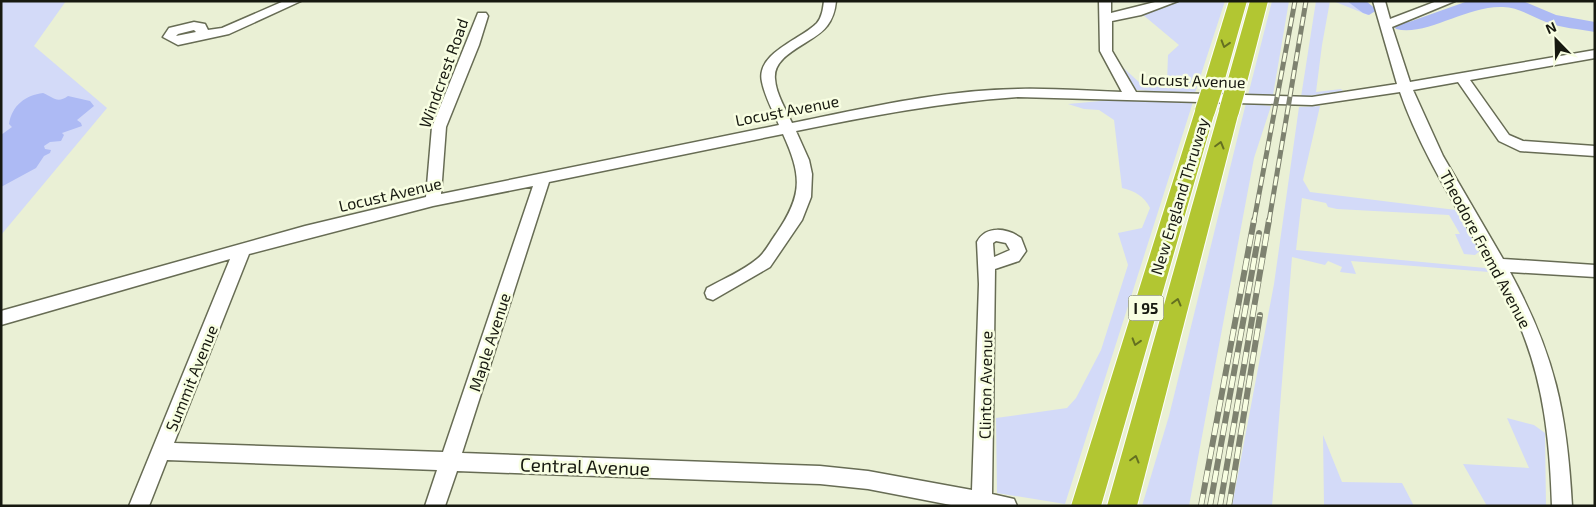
<svg xmlns="http://www.w3.org/2000/svg" width="1596" height="507" viewBox="0 0 1596 507" font-family="'Exo 2',sans-serif">
<style>
.green{fill:#d3daf8}
.water{fill:#adbaf4}
.lines{fill:none;stroke-linecap:round;stroke-linejoin:round}
.river{fill:#adbaf4;fill-rule:evenodd}
.minor-casing{stroke:#676c54;stroke-width:3}
.highway-casing{stroke:#fff;stroke-width:2}
.minor{fill:#fff;fill-rule:evenodd}
.highway{fill:#b2c632;fill-rule:evenodd}
.rail-far1-casing{stroke:#7e8270;stroke-width:5}
.rail-casing{stroke:#7e8270;stroke-width:6}
.rail-far1{stroke:#f8fee2;stroke-width:3;stroke-dasharray:9;stroke-linecap:butt}
.rail{stroke:#f8fee2;stroke-width:4.5;stroke-dasharray:12;stroke-linecap:butt}
.highway-bridge-casing{stroke:#fff;stroke-width:22;stroke-linecap:butt}
.highway-bridge{stroke:#b2c632;stroke-width:20}
.oneway{stroke:#647021}
.labels{text-anchor:middle;dominant-baseline:central;stroke-width:5;stroke-linejoin:round;paint-order:stroke}
.shield{fill:#f8fee2;stroke:#5a5e4f;stroke-width:1}
.shield-label{font-size:15px;font-weight:bold;fill:#171910}
.street-label{font-size:16px;fill:#171910;stroke:#f8fee2}
.near-street-label{font-size:19px;fill:#171910;stroke:#f8fee2}
</style>
<rect width="100%" height="100%" fill="#eaf0d5"/>
<!-- green -->
<g class="green">
<path d="M1,1H66L34,46L107,108L1,235Z"/>
<path d="M1181,1H1225L1195,93L1135,90L1117,62L1141,84L1167,82L1168,55L1179,45L1142,14Z"/>
<path d="M1272,1H1289L1273,95H1248Z"/>
<path d="M1316,1H1330L1322,45L1316,92L1341,89L1343,91L1301,97Z"/>
<path d="M1333,1H1365L1368,5V15Z"/>
<path d="M1111,100L1193,102L1065,504L997,493L996,418L1067,408L1076,398L1101,350L1128,265L1118,233L1142,228L1150,208C1144,196 1135,191 1122,188L1114,120L1099,110L1084,109L1068,104Z"/>
<path d="M1246,103L1271,106L1254,158L1189,506H1142L1169,416Z"/>
<path d="M1320,106L1303,180L1310,192L1456,210L1480,251L1475,255L1464,254L1455,234H1460L1449,215L1337,209L1328,207L1326,203L1302,198L1296,250L1485,268L1489,272L1351,261L1356,274L1340,272L1342,267L1328,261L1325,265L1292,257L1272,506H1232L1274,284L1299,107Z"/>
<path d="M1507,418L1534,425L1545,433L1546,506H1487L1463,464L1529,468Z"/>
<path d="M1323,435L1342,482L1402,483L1414,506H1324Z"/>
</g>
<!-- water -->
<path class="water" d="M43,93C53,97 57,104 68,96L90,101L94,106L77,120L81,123L82,126L62,133L64,135L61,141L50,142L44,146L45,149L51,150L50,153L44,156L36,168L1,187V135L12,127L9,124C12,105 26,95 43,93Z"/>
<g class="lines">
<!-- river -->
<g class="river">
<path d="M1347,1H1366L1377,10L1369,15L1363,13Z"/>
<path d="M1468,1H1523L1556,15L1595,22V32C1579,29 1561,28 1546,22C1532,17 1518,7 1503,7C1467,5 1426,37 1396,29L1394,26L1396,23L1409,22Z"/>
</g>
<defs>
<g id="minor">
<path d="M284,1H301L229,34L178,45L163,37L169,28L194,22L205,24L208,30L222,28ZM194,30L196,32L176,36L178,34Z"/>
<path d="M824,1H836C835,11 833,18 827,26C815,43 772,53 775,79C776,94 786,110 792,123C866,108 942,90 1018,89C1053,88 1087,91 1122,92L1100,51L1099,1H1111V13L1159,1H1178L1141,15L1112,21V51L1136,92L1312,97L1397,84L1373,1H1385L1390,19L1437,1H1455L1392,27L1410,82L1595,50V58L1470,80L1509,135L1523,141L1595,146V156L1520,151L1499,141L1458,82L1413,90L1443,156L1503,259L1595,265V277L1510,272C1555,355 1567,412 1572,506H1552C1550,443 1544,382 1519,324C1484,245 1429,175 1400,92L1312,105L1018,97C943,102 870,116 796,131L809,160L812,174L811,197L802,220L770,267L713,300L707,298L705,293L707,288C723,279 743,271 757,259C765,253 770,242 776,234C803,195 802,176 783,134L549,182L462,453L820,466L868,471L972,490L979,284L977,242C986,225 1007,228 1021,238L1026,251L1019,261L995,269L992,494L1014,499L1017,506H956L868,489L820,484L457,471L445,506H425L437,470L167,460L149,506H129L230,259L1,325V311L305,226L426,197L432,127L478,13H486L488,16L479,45L446,127L441,194L779,125C773,111 765,97 762,82C755,53 802,39 817,23C822,17 823,9 824,1ZM533,186L443,452L174,443L249,254L433,206ZM996,241L1006,243L1010,250L994,257L993,243Z"/>
</g>
<g id="highway">
<path d="M1229,1H1247L1223,86L1220,90L1213,92L1206,90L1203,86Z"/>
<path d="M1250,1H1268L1246,86L1243,90L1236,92L1229,90L1226,86Z"/>
<path d="M1205,105L1212,106L1215,111L1101,506H1071L1195,111L1198,106Z"/>
<path d="M1229,105L1236,106L1239,111L1137,506H1107L1219,111L1222,106Z"/>
</g>
</defs>
<!-- minor casing -->
<use href="#minor" class="minor-casing"/>
<!-- highway casing -->
<use href="#highway" class="highway-casing"/>
<!-- minor -->
<use href="#minor" class="minor"/>
<!-- highway -->
<use href="#highway" class="highway"/>
<defs>
<g id="rail-far1">
<path d="M1254,221L1295,1"/>
<path d="M1269,221L1306,1"/>
</g>
<g id="rail">
<path d="M1201,506L1254,220"/>
<path d="M1210,506L1259,233"/>
<path d="M1220,506L1269,220"/>
<path d="M1229,506L1260,315"/>
</g>
</defs>
<!-- rail-far1 casing -->
<use href="#rail-far1" class="rail-far1-casing"/>
<!-- rail casing -->
<use href="#rail" class="rail-casing"/>
<!-- rail-far1 -->
<use href="#rail-far1" class="rail-far1"/>
<!-- rail -->
<use href="#rail" class="rail"/>
<defs>
<g id="highway-bridge">
<path d="M1205,111L1213,86"/>
<path d="M1229,111L1236,86"/>
</g>
</defs>
<!-- highway-bridge casing -->
<use href="#highway-bridge" class="highway-bridge-casing"/>
<!-- highway-bridge -->
<use href="#highway-bridge" class="highway-bridge"/>
</g>
<!-- one-way arrows -->
<defs><path id="oneway-chevron" d="M-2-3.5L2.5 0L-2 3.5" fill="none" stroke-width="1.6" stroke-linecap="round" stroke-linejoin="round" transform="scale(1.25)"/></defs>
<g class="oneway">
<use href="#oneway-chevron" transform="translate(1225 44) rotate(107)"/>
<use href="#oneway-chevron" transform="translate(1220 145) rotate(-75)"/>
<use href="#oneway-chevron" transform="translate(1177 302) rotate(-75)"/>
<use href="#oneway-chevron" transform="translate(1136 342) rotate(107)"/>
<use href="#oneway-chevron" transform="translate(1135 459) rotate(-75)"/>
</g>
<g class="labels">
<!-- shield labels -->
<rect class="shield" x="1128.5" y="295.5" width="35" height="25" rx="4"/>
<g class="shield-label">
<text x="1146" y="308">I 95</text>
</g>
<!-- street labels -->
<g class="street-label">
<text transform="translate(443 73) rotate(-70)">Windcrest Road</text>
<text transform="translate(1193 80) rotate(2)">Locust Avenue</text>
<text transform="translate(787 110) rotate(-11)">Locust Avenue</text>
<text transform="translate(390 194) rotate(-13)">Locust Avenue</text>
<text transform="translate(1179 196) rotate(-73)">New England Thruway</text>
<text transform="translate(1486 249) rotate(62)">Theodore Fremd Avenue</text>
<text transform="translate(489 342) rotate(-72)">Maple Avenue</text>
<text transform="translate(191 378) rotate(-68)">Summit Avenue</text>
<text transform="translate(985 385) rotate(-89)">Clinton Avenue</text>
</g>
<!-- near-street labels -->
<g class="near-street-label">
<text transform="translate(585 466) rotate(2)">Central Avenue</text>
</g>
</g>
<!-- border -->
<rect width="1596" height="507" fill="none" stroke="#171910" stroke-width="5"/>
<!-- north arrow -->
<g transform="translate(1556 40) rotate(337)" stroke="#f8fee2" stroke-width="4" paint-order="stroke">
<path d="M0-4L9 19L0 12L-9 19Z" fill="#171910"/>
<text y="-8" font-size="14" font-weight="bold" text-anchor="middle" fill="#171910">N</text>
</g>
</svg>
